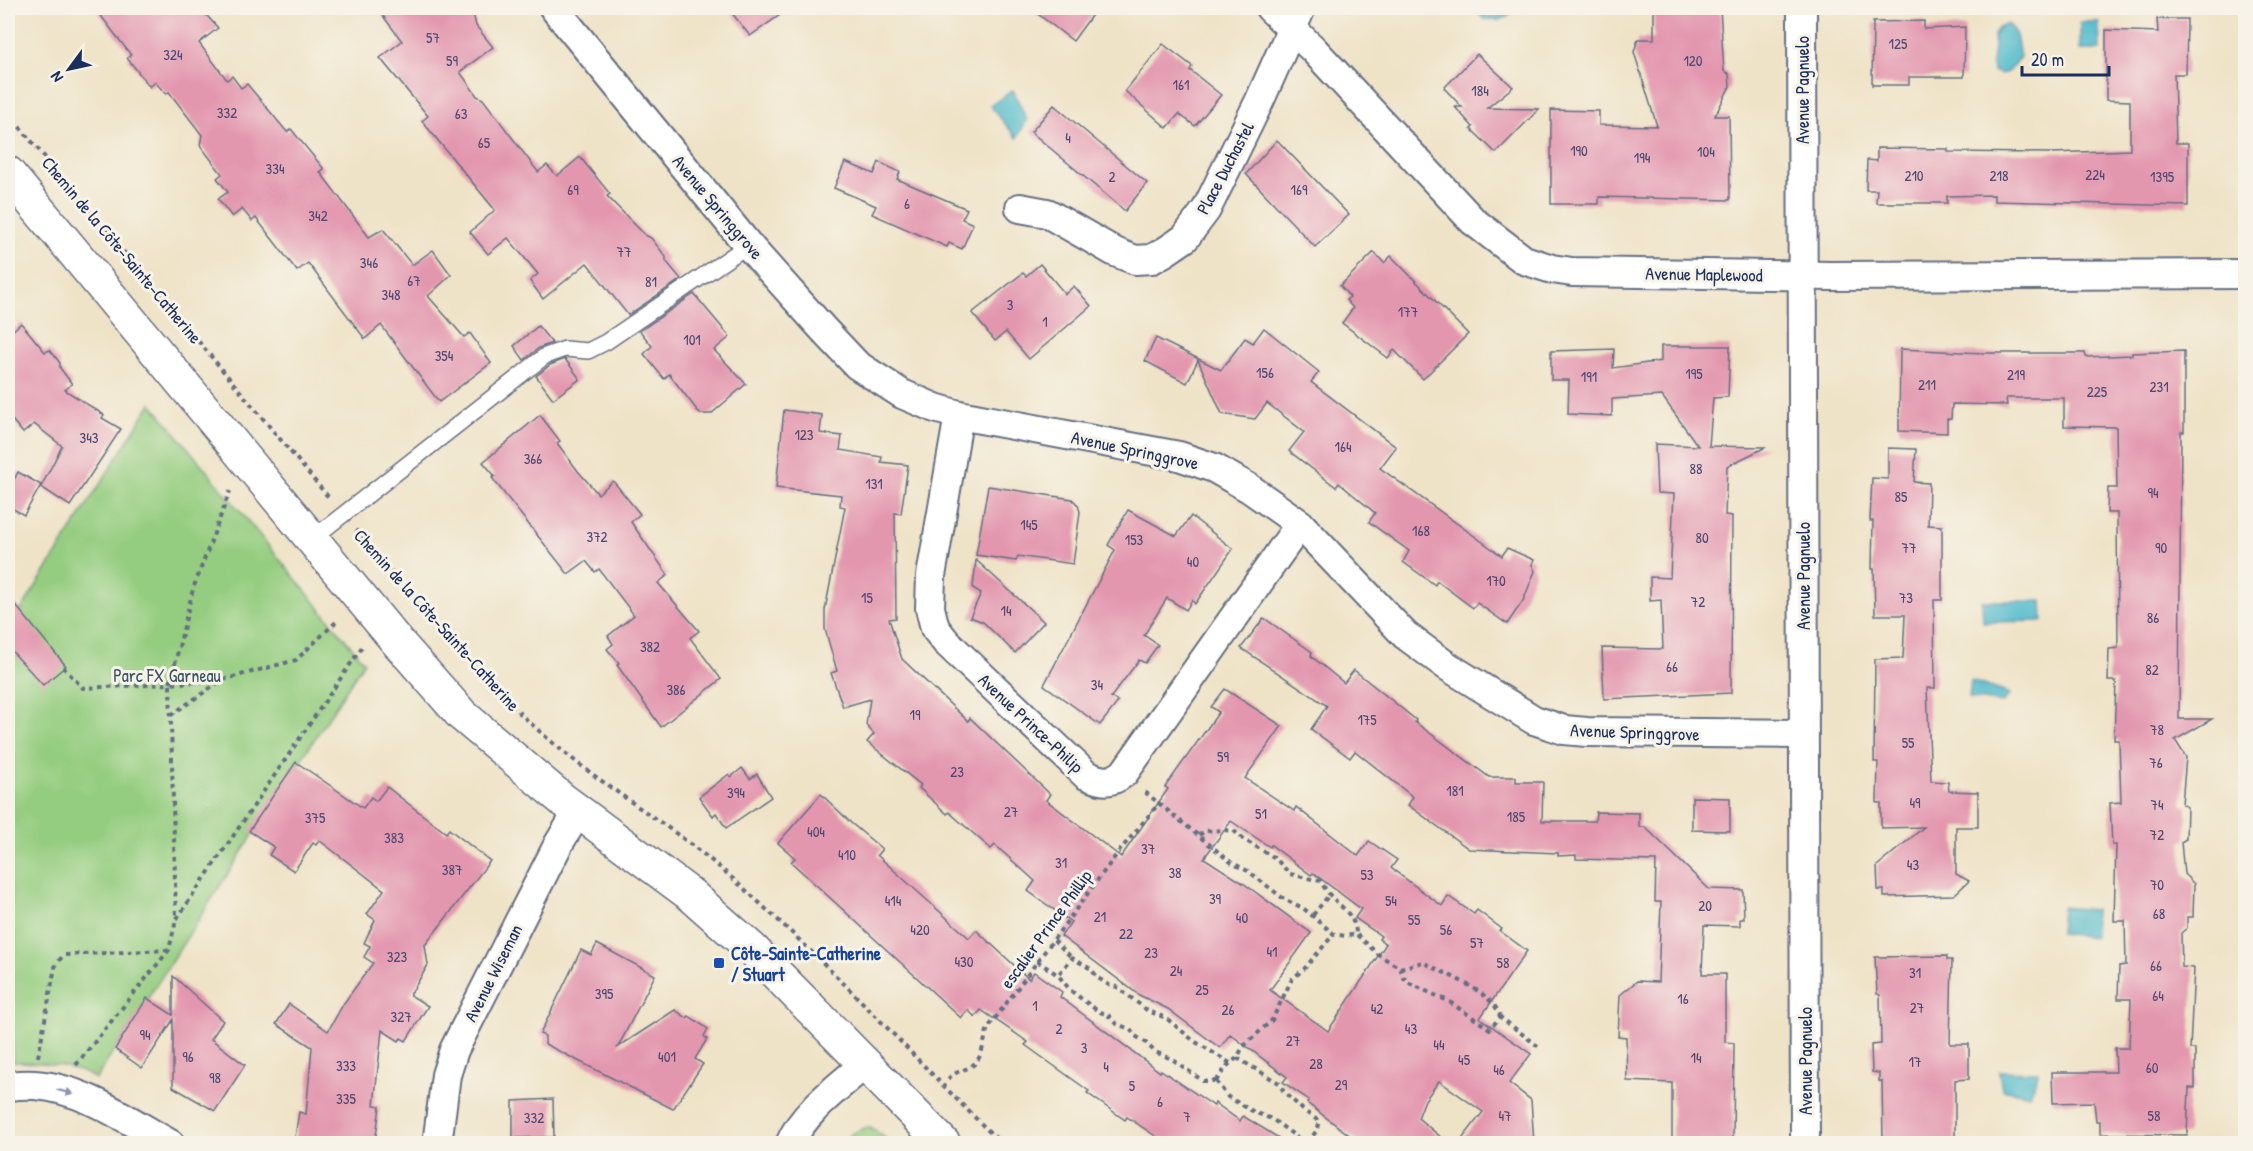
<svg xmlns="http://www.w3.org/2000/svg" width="2253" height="1151" viewBox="0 0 2253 1151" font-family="'Patrick Hand',sans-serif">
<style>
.green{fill:#95cd80;stroke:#587e6f;stroke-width:1.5}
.water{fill:#4fbacb;stroke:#357494;stroke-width:1.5}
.building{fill:#e397af;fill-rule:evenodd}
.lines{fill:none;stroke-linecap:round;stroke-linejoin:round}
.lane-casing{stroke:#656e83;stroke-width:18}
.street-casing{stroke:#656e83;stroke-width:32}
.secondary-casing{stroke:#656e83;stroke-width:36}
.path{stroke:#656e83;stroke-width:4;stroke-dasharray:4.5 4.5;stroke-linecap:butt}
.lane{stroke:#fff;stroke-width:15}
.street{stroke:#fff;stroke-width:28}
.secondary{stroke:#fff;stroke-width:33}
.oneway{fill:#8d97ae}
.transit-dot{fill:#1a4fb4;stroke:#f7f3e8;stroke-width:2}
.labels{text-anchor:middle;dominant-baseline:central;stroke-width:6;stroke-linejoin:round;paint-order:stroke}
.number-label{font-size:15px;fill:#4d4972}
.street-label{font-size:18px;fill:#1b2f5e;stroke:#f7f3e8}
.park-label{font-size:18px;fill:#3a5666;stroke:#f7f3e8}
.transit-label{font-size:18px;font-weight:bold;fill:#164399;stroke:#f7f3e8;text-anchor:start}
</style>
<rect width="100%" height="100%" fill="#f7f3e8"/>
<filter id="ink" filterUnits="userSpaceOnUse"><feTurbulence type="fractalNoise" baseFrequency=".0167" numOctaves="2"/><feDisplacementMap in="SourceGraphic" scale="12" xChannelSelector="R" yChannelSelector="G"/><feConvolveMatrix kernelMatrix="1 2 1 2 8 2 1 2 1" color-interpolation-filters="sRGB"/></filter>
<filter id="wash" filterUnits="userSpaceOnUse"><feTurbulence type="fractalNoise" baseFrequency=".008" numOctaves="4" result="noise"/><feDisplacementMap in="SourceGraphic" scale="24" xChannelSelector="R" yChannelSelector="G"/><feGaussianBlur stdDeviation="1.35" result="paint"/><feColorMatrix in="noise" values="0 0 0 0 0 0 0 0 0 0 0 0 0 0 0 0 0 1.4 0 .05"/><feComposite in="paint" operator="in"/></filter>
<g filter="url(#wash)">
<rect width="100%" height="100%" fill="#efe3c7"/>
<!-- green -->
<g class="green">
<path d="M151,403L364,662L96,1079C70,1064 42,1062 13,1062L8,804V631Z"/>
<path d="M867,1127L876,1131L891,1143H841L853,1133Z"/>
</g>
<!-- water -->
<g class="water">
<path d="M1478,8H1513L1509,16L1499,20L1484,19L1479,14Z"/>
<path d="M2080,22H2099L2100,50H2080Z"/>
<path d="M2005,24L2009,25L2016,35L2020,57C2013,67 2007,79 1993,71C1990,58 1996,48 1994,35L1999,27Z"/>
<path d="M1013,90L1027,120L1017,138L990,106Z"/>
<path d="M1982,601H2042L2043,621L1983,622Z"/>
<path d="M1971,681L2010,694L2003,703L1969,698Z"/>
<path d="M2062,907L2095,910L2094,937L2060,933Z"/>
<path d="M1999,1071L2039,1072L2029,1095L2002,1089Z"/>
</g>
<g id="blocks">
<!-- building -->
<g class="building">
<path d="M95,8H200L218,28L199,43L227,80L232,76L241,88L247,84L287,132L291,129L324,169L320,172L369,237L383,229L412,265L433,250L451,275L428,296L464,337L470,333L491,363L439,402L381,325L365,339L308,263L297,271L256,218L252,221L242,209L232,217L218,199L228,192L217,178L222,174L200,145L202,135L169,92L166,94L155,82L150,87L127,58L131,55Z"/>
<path d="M377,8H472L476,26L493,47L460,72L477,96L483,99L538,172L547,165L557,176L580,157L610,194L607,196L645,235L651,238L666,257V261L681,279L628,315L587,263L543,299L530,281L538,274L508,238L488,254L470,232L495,210L422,121L428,116L380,58L402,41Z"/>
<path d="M728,8H790L750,36Z"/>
<path d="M1030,8H1097L1073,41Z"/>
<path d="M1654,8H1720L1724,71L1729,74L1730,86L1715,116H1729L1730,200L1599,197V204H1551V110L1599,111V125L1657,126L1634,52L1638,39H1654Z"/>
<path d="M2157,19H2187L2186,74H2174L2176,143H2188V206L1994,201V195L1947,196V203H1876L1877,190H1866L1867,160L1877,161V148L1948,149V152L2052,153L2130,150V101L2106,100V30L2158,32Z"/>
<path d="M1924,21V29L1965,27L1964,77H1909V85H1872L1873,22Z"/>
<path d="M1163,44L1192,66L1190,70L1221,95L1195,126L1179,114L1167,128L1125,91Z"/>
<path d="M1477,54L1513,87L1487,108L1539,109L1496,153L1471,129L1473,127L1455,107H1462L1444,88Z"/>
<path d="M1054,105L1147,183L1125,211L1031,132Z"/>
<path d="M1277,140L1349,215L1315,247L1246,174Z"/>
<path d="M845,162L874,174L879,162L900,172L897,179L967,209L962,219L973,224L962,249L949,243L947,247L872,214L876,206L834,188Z"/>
<path d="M1374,252L1384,263L1391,256L1468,334L1423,379L1394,350L1388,358L1342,323L1353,308L1346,300L1350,297L1340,286Z"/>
<path d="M1040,264L1065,294L1074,286L1091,306L1029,359L1006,332L995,341L972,313L1023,273L1026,276Z"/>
<path d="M694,294L730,337L714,350L746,384L711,414H700L669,374L664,379L644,354L652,346L640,331Z"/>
<path d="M21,323L45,352L50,350L60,363V368L72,384L65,390L104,415L102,418L121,429L70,506L41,487L62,446L34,424L23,433L8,415V335Z"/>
<path d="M538,326L552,343L539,348L524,360L514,346Z"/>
<path d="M1264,328L1319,372L1311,382L1396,447L1380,468L1502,556L1507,548L1534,560L1532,565L1535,571L1523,601L1507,624L1477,603L1473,608L1437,581L1435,585L1403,562L1409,551L1369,522L1375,513L1339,483L1336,487L1289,451L1304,432L1267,403L1255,419L1222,414L1198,360L1187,383L1145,361L1156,338L1221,370L1245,338L1253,343Z"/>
<path d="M1661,346H1730L1728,397L1713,398L1709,446L1766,447L1727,466L1725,515L1732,516L1731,693L1604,699L1602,648L1663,649L1661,600L1650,601V577L1670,578L1674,494L1657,493L1655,444L1698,446L1662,396L1612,399V416L1568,414L1569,380H1551V351L1614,349L1613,368L1661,361Z"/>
<path d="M1900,349L1983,353H2085L2086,357L2132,355V353L2184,351V432H2181L2179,719H2212L2175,740L2186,757L2182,804L2187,807L2186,839L2181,842L2184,874L2194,884L2193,917H2187V928L2181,933L2182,967L2194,968L2190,1049H2195V1088H2189L2187,1135L2100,1134V1121H2096L2094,1102L2053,1103L2052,1072H2116L2115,1048H2129L2131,999H2118L2119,966L2126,965L2125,921H2114L2116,845H2112L2110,803L2121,802L2119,740H2114L2116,681H2108L2109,649L2118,648L2117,513H2107L2108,488H2117L2116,427L2064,426V398H2006L2007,405L1952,404L1951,419H1947V433L1899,431Z"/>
<path d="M565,359L580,379L553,399L536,376L550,365Z"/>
<path d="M784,410L822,415L820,433L842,436L840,450L882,457L881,462L908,465L901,514L895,513L896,618L889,619L902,659L968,721L970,718L1050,794L1046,800L1121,857L1168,789L1165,787L1219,712L1211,707L1225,689L1282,726L1245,778L1294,811L1296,807L1358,856L1369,841L1397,860L1391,868L1442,906L1448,896L1474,914L1477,910L1502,929L1500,931L1527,951L1480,1018L1531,1054L1509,1083L1531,1100L1534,1143H1459L1483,1112L1439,1081L1425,1100L1418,1118L1448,1143H1360L1307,1103L1309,1100L1283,1082L1287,1077L1230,1034L1220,1048L1168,1009L1139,995L1061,936L1071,922L1028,891L1035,881L995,845L991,849L949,812L947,814L919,788L921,785L867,742L874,734L866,725L870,699L843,707L831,673L837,671L825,629V610L845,507L840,506L841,495L776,488ZM1231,821L1270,847L1271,845L1311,875L1313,873L1361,909L1355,918L1381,936L1379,939L1386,944L1328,1031L1270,990L1311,933L1243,883L1204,858Z"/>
<path d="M540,415L560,441L557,443L578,471L598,494L613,481L640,514L631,522L668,575L658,583L699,631L690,638L721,679L661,727L617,665L619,663L607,649L613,644L608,636L634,615L599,569L595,572L586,561L568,574L492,478L495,476L483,462Z"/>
<path d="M1888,448L1916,449L1914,482L1929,483L1928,525L1942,526V600H1934L1935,688H1927L1931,781L1948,782L1949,791L1978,792V827H1956V874L1969,881L1954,895L1884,897V890H1878L1877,866L1924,827L1881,828V803H1877L1878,762H1874L1875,659L1903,658L1905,615H1875L1874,569H1872L1873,521H1870L1872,478L1888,479Z"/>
<path d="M18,472L41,485L24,515L8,506V491Z"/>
<path d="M988,486L1072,499L1078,505L1080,512L1073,564L1018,556L1016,561L976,555Z"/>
<path d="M1128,510L1176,536L1191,516L1233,549L1195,604L1192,600L1186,610L1167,598L1144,635L1158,645L1145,663L1139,660L1111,697L1118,702L1100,725L1044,685L1115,550L1108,545Z"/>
<path d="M976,560L1044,622L1015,653L983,622L970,617L981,593L973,588Z"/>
<path d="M8,596L66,666L43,685L8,647Z"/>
<path d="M1264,618L1312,652L1311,656L1344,683L1354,670L1416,720L1415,722L1489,777H1516V782H1543L1542,821H1595L1596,812L1639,813V827H1645L1709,889L1743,890L1744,919H1740V926L1704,925L1702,974H1725V1042L1734,1043L1733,1143H1672V1083L1627,1081L1626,1037L1618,1036L1620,995L1637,981L1658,982L1661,902H1655L1656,861L1576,859V855L1558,856V853L1469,849L1408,805L1413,797L1355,751L1350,758L1311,729L1327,706L1241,648Z"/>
<path d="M296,762L363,808L371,797L376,801L387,787L446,833L449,829L490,861L425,945L428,965L410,995L428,1006L406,1041L401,1038L399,1041L382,1030L374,1105L380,1106L375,1143H294L299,1112L306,1114L312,1047L276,1024L289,1004L328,1031L344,1003L373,963L364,957L370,946L364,943L375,920L367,914L384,890L319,840L316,845L313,843L294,871L269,855L274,847L249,831Z"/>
<path d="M742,768L750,779L757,774L771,797L726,828L716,813L713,816L699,797L729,774L731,777Z"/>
<path d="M821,794L851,823L882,849L877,855L969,938L976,930L1029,979L1034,972L1062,992L1060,997L1160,1072L1161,1070L1214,1106L1215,1103L1240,1121L1243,1116L1287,1143H1166L1127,1117L1125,1120L1087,1093L1089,1091L1025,1045L1028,1042L981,1010L975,1017L968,1010L961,1018L791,862L795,858L778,843Z"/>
<path d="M1692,797L1730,798V831L1692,830Z"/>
<path d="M597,944L655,975L618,1047L675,1010L687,1018L689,1016L708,1029L704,1036L707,1039L695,1059L703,1064L673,1109L545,1044V1036L540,1034L581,950L591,955Z"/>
<path d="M1947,956V960H1952L1950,1044H1969V1079L1955,1080V1143H1883L1882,1081H1879V1073L1872,1072L1871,1045L1881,1044L1880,995L1877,994L1875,957Z"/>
<path d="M173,976L223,1021L211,1039L245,1065L215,1111L173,1087V1020L142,1068L115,1049L147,998L173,1015Z"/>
<path d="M553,1099L554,1137L513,1138V1101Z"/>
</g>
</g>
</g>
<g filter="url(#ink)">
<use href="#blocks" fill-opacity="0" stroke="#656e83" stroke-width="1.5"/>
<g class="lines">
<defs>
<path id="lane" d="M312,539L545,356L565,349L588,351L606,342L748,245"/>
<g id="street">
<path d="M554,8L748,245L823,329L857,365L902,394L935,408L959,415L1179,456L1214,468L1249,488L1300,524L1405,635L1447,666L1534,720L1564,730L1587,732L1803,734"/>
<path d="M1270,8L1313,49L1473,221L1524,260L1552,269L1572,272L1831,276L2246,274"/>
<path d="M1802,8L1805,1144"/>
<path d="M1020,208L1047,213L1115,252L1135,260L1152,259L1166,251L1185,238L1206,210L1259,102L1301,8"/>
<path d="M959,415L931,576L930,608L935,628L946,642L1086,775C1102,782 1110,784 1124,773L1300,524"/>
<path d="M8,1086C17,1085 26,1084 35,1085C83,1088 129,1121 170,1144"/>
<path d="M437,1144L446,1075L454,1050L559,843L578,812"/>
<path d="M790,1144C802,1113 841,1085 865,1064"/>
</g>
<path id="secondary" d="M8,173L394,638L462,715L563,800L691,895L751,948L944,1144"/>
</defs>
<!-- lane casing -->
<use href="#lane" class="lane-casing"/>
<!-- street casing -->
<use href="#street" class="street-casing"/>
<!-- secondary casing -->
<use href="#secondary" class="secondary-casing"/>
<!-- path -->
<g class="path">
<path d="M8,113L330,499"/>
<path d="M356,530C419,604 479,680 553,743C593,777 638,806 681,837C711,859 740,884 767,910C849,984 922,1067 1002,1144"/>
<path d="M63,667L83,688L170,684L176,919"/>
<path d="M222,680L170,684L193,589L230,491"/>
<path d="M171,715L222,680L296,660L338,620"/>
<path d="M1145,792L1232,863L1248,871L1284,899L1303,908L1334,934L1346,936L1356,934L1379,955L1400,968L1404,978L1411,984L1448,1001L1490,1029L1500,1017L1539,1047"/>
<path d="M1199,835L1205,831L1233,830L1243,839L1275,858L1290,874L1320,881C1324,886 1327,893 1332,897C1342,908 1356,917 1356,934"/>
<path d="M1313,915L1329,895"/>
<path d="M1054,940L1072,958"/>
<path d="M1037,961L1058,975"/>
<path d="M1400,968L1423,962C1444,974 1495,992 1500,1017"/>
<path d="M38,1057L55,967L63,955L168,950"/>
<path d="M1237,1058L1279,1083L1284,1092L1303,1110L1320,1122L1317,1130L1307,1144"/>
<path d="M76,1065L169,950L176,920L362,647"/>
<path d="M948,1079C954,1072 962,1071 970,1067C984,1059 983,1041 988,1028L1117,854L1160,802"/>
<path d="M1216,1081H1203L1172,1059L1155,1052L1144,1041L1135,1036L1130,1029L1117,1024L1107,1014L1099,1012L1070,990L1058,975L1072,958L1091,969L1098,978L1109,985L1117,987L1148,1011L1166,1018L1194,1041L1230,1063"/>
<path d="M1216,1081L1227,1066L1237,1058L1243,1047L1272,1020L1292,979L1304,969L1334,934"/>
<path d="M1216,1081L1228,1097L1256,1113L1272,1119L1306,1144"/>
</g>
<!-- lane -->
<use href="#lane" class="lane"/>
<!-- street -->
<use href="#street" class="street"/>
<!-- secondary -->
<use href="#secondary" class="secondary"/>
</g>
<!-- one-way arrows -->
<defs><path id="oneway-solid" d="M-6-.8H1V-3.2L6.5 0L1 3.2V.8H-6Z" transform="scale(1.5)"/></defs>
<use class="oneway" href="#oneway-solid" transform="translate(65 1092) rotate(15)"/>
</g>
<!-- markers -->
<rect class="transit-dot" x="713" y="957" width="12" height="12" rx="3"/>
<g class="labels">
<!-- number labels -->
<g class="number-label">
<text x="433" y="37">57</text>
<text x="1898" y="43">125</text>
<text x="173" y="54">324</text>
<text x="452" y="60">59</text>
<text x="1693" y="60">120</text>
<text x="1181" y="84">161</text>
<text x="1480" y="90">184</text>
<text x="227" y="112">332</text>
<text x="461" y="113">63</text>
<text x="1068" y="137">4</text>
<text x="484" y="142">65</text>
<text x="1579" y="150">190</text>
<text x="1706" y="151">104</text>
<text x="1642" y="157">194</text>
<text x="275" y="168">334</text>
<text x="2095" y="174">224</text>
<text x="1914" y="175">210</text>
<text x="1999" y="175">218</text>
<text x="1112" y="176">2</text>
<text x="2162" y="176">1395</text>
<text x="573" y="189">69</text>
<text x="1299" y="189">169</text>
<text x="907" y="203">6</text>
<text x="318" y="215">342</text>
<text x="624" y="251">77</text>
<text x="369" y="262">346</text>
<text x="414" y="280">67</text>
<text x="651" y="281">81</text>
<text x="391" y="294">348</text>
<text x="1010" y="304">3</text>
<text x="1408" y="311">177</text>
<text x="1045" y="321">1</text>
<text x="692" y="339">101</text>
<text x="444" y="355">354</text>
<text x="1265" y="372">156</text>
<text x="1694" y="373">195</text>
<text x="2016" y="374">219</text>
<text x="1589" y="376">191</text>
<text x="1927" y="384">211</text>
<text x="2159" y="386">231</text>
<text x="2097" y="391">225</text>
<text x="804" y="434">123</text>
<text x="89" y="437">343</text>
<text x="1343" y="446">164</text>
<text x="533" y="458">366</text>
<text x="1696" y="468">88</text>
<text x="874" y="483">131</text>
<text x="2153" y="492">94</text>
<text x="1901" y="496">85</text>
<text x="1029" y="524">145</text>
<text x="1421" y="530">168</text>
<text x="597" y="536">372</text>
<text x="1702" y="537">80</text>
<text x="1134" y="539">153</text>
<text x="1909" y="547">77</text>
<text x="2161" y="547">90</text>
<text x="1193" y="561">40</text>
<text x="1496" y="580">170</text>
<text x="867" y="597">15</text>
<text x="1906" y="597">73</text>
<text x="1698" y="601">72</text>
<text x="1006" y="610">14</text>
<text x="2153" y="617">86</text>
<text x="650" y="646">382</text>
<text x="1672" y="666">66</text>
<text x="2152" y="669">82</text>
<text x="1097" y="684">34</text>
<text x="676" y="689">386</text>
<text x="915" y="714">19</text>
<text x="1367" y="719">175</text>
<text x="2157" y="729">78</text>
<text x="1908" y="742">55</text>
<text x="1223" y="756">59</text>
<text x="2156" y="762">76</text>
<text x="957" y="771">23</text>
<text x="1455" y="790">181</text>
<text x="736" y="792">394</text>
<text x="1915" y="802">49</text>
<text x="2157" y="804">74</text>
<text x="1011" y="811">27</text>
<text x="1261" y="813">51</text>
<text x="1516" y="816">185</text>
<text x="315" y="817">375</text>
<text x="816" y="831">404</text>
<text x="2157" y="834">72</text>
<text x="394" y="837">383</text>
<text x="1148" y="848">37</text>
<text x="847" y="854">410</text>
<text x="1061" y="862">31</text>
<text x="1913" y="864">43</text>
<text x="452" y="869">387</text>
<text x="1175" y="872">38</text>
<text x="1367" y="874">53</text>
<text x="2157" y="884">70</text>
<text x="1215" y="898">39</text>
<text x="893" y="900">414</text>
<text x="1391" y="900">54</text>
<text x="1705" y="905">20</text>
<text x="2159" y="913">68</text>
<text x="1100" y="916">21</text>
<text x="1242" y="917">40</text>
<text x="1414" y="919">55</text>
<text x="920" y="929">420</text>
<text x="1446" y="929">56</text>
<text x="1126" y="933">22</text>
<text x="1477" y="942">57</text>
<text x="1272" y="951">41</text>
<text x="1151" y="952">23</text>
<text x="397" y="956">323</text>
<text x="964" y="961">430</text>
<text x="1503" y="962">58</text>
<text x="2156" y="965">66</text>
<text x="1176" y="970">24</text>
<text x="1915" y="972">31</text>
<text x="1202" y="989">25</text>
<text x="604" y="993">395</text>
<text x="2158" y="995">64</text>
<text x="1683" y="998">16</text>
<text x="1035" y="1005">1</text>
<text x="1917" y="1007">27</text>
<text x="1377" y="1008">42</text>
<text x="1228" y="1009">26</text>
<text x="401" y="1016">327</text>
<text x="1059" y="1028">2</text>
<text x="1411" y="1028">43</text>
<text x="145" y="1034">94</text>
<text x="1293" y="1040">27</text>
<text x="1439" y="1044">44</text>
<text x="1084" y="1047">3</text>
<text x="188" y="1056">96</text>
<text x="667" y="1056">401</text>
<text x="1696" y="1057">14</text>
<text x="1464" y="1059">45</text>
<text x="1915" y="1061">17</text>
<text x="1316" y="1063">28</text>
<text x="346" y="1065">333</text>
<text x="1106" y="1066">4</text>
<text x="2152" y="1067">60</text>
<text x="1499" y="1069">46</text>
<text x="215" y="1077">98</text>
<text x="1341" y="1084">29</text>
<text x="1132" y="1085">5</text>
<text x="346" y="1098">335</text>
<text x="1160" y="1101">6</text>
<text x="1505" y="1115">47</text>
<text x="2154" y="1115">58</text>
<text x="1187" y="1116">7</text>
<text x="534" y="1117">332</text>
</g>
<!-- street labels -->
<g class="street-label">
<text transform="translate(1802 90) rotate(-90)">Avenue Pagnuelo</text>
<text transform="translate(1225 168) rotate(-62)">Place Duchastel</text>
<text transform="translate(718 207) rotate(50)">Avenue Springgrove</text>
<text transform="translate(122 250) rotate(50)">Chemin de la Côte-Sainte-Catherine</text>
<text transform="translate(1704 274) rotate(1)">Avenue Maplewood</text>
<text transform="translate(1135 450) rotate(12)">Avenue Springgrove</text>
<text transform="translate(1803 576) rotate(-90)">Avenue Pagnuelo</text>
<text transform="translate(437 620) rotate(48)">Chemin de la Côte-Sainte-Catherine</text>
<text transform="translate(1031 723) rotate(43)">Avenue Prince-Philip</text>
<text transform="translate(1635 732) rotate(2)">Avenue Springgrove</text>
<text transform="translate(1046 929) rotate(-54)">escalier Prince Phillip</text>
<text transform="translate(493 973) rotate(-63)">Avenue Wiseman</text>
<text transform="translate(1805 1061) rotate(-90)">Avenue Pagnuelo</text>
</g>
<!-- park labels -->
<g class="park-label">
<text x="167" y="675">Parc FX Garneau</text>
</g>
<!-- transit labels -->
<g class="transit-label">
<text x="731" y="953">Côte-Sainte-Catherine<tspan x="731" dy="21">/ Stuart</tspan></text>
</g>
</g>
<!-- margin -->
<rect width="2253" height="1151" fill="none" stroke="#f7f3e8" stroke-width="30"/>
<!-- north arrow -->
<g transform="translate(69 69) rotate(237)" stroke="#f7f3e8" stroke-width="4.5" paint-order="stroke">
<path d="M0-4.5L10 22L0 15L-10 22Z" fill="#1b2f5e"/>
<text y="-9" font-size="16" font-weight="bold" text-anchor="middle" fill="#1b2f5e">N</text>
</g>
<!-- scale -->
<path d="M2022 66v9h87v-9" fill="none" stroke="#1b2f5e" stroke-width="3"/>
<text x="2031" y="66" font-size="18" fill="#1b2f5e" stroke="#f7f3e8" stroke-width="4.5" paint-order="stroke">20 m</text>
</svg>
